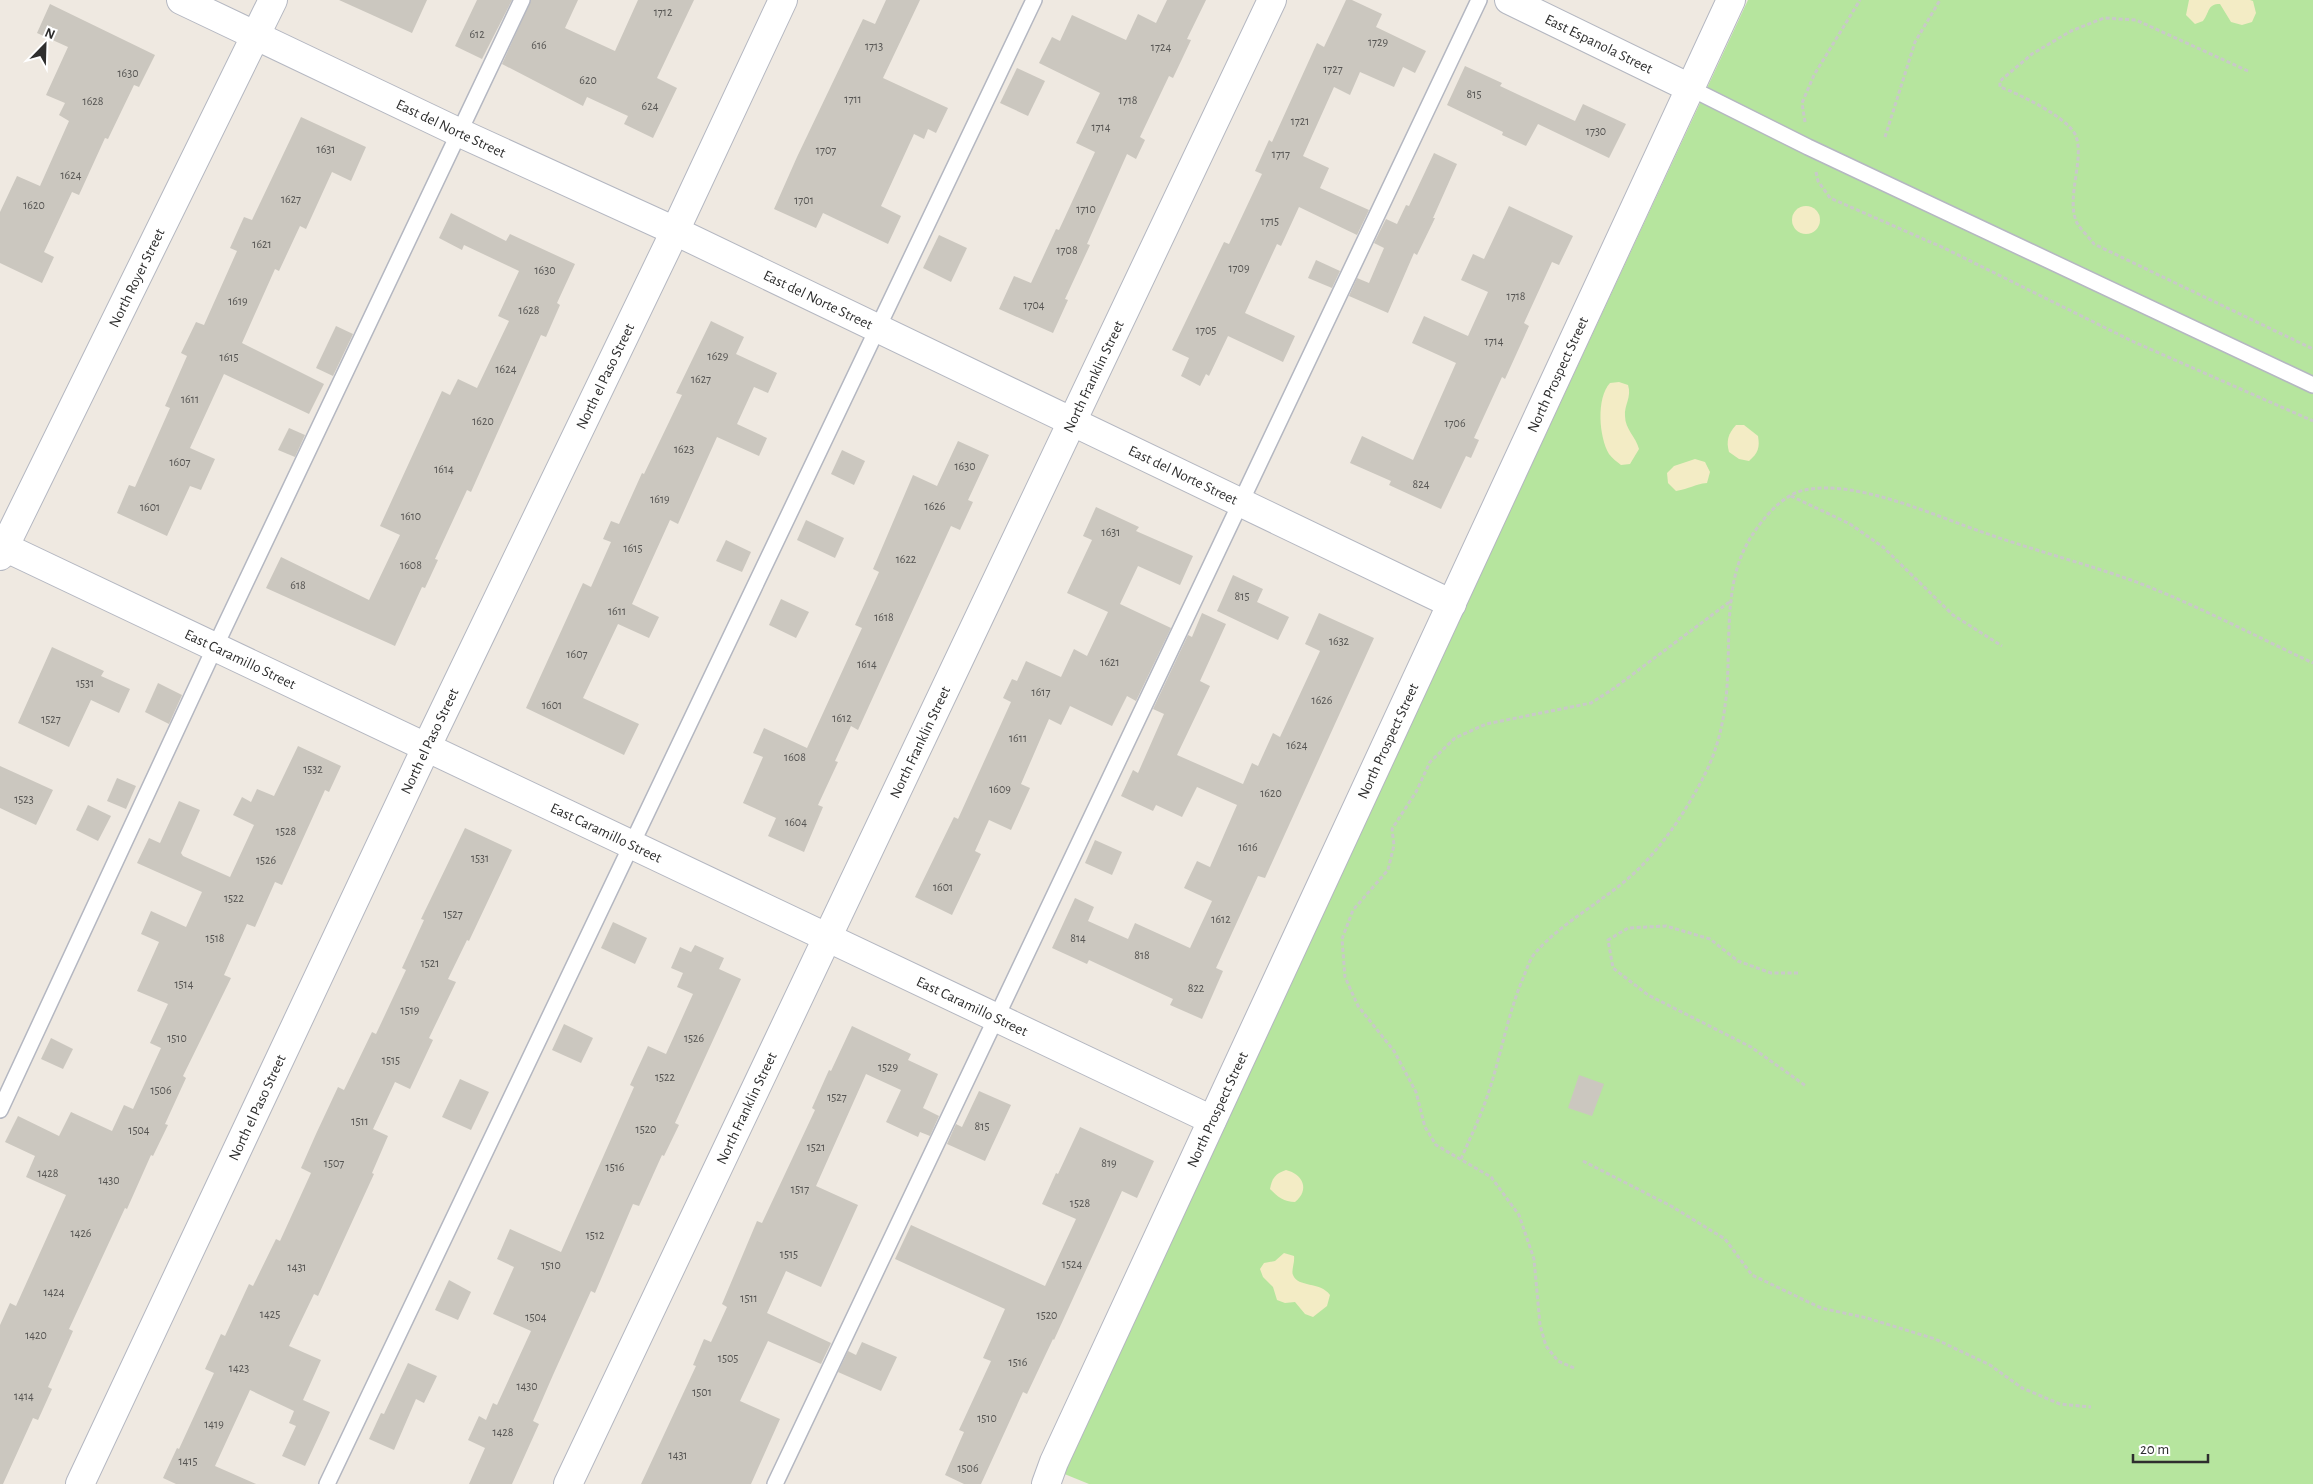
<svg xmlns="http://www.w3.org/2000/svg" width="2313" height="1484" viewBox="0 0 2313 1484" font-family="'Alegreya Sans',sans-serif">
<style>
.green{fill:#b6e59e}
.sand{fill:#f3ecc5}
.building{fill:#cbc7bf}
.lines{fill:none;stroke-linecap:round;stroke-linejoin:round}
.service-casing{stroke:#b4b7c1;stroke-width:18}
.minor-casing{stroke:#b4b7c1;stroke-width:30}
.tertiary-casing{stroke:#b4b7c1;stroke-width:30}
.path{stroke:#c9c9c9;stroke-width:3;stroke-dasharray:4 2.5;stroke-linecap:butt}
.service{stroke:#fff;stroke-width:15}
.minor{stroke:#fff;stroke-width:28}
.tertiary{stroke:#fff;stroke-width:28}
.labels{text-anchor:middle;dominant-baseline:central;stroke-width:4.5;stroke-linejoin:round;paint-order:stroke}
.number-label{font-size:12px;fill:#555452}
.street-label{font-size:15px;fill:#2e2e2e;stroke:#fff}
</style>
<rect width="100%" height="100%" fill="#efe9e1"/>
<!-- green -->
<path class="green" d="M1748,0H2313V1484H1089L1062,1473Z"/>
<!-- sand -->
<g class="sand">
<path d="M2189,0H2250L2253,1L2256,13L2252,22L2242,25L2231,22L2220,4C2207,4 2210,12 2203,21L2195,24L2186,15Z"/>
<circle cx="1806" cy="220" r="14"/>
<path d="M1619,382L1628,385C1632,397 1624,405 1625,416C1625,429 1636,437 1639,449L1630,464L1621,465C1617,462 1612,458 1609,454C1599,437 1596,398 1610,383Z"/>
<path d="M1736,425H1744L1758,436C1760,448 1758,453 1749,461L1739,459L1729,452C1726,441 1728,434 1736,425Z"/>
<path d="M1695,459L1705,462L1710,472L1707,483C1694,484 1690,489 1676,491L1668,483L1667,473L1674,466Z"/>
<path d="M1286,1170C1303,1174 1310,1190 1295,1202C1284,1202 1278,1197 1270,1189C1272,1178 1275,1174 1286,1170Z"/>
<path d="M1284,1253L1294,1256C1295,1262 1291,1271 1293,1275C1298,1288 1320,1281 1330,1295L1327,1306L1313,1317L1305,1314L1295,1302L1285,1303L1277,1300L1273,1287L1263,1277L1260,1269L1264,1263L1275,1261Z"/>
</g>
<!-- building -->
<g class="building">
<path d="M339,0H427L412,33Z"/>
<path d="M477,0H512L482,59L455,46Z"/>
<path d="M531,0H578L565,28L615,51L638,0H694L657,78L677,88L653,138L624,124L628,116L587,97L583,106L502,64Z"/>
<path d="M886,0H920L883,78L948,108L936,133L928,129L924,139L914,134L881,206L901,216L888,244L823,213L816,228L774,209L797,157L863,19L875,24Z"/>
<path d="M1167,0H1206L1187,39L1191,40L1173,78L1169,76L1140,137L1145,140L1136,159L1127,154L1087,244L1090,245L1065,299L1068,300L1053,333L999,309L1014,276L1031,283L1056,229L1059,230L1095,152L1076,143L1100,93L1039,63L1052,37L1060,41L1072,15L1126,40L1138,14L1156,23Z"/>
<path d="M1346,0H1352L1382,14L1376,27L1426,51L1415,73L1403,67L1394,87L1360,72L1350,95L1334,87L1303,156L1329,168L1320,188L1369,210L1357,235L1299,207L1281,246L1277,244L1245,313L1295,336L1283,362L1228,336L1209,376L1206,374L1200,386L1181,376L1189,358L1172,350L1224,242L1229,244L1262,174L1255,171L1269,140L1272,142L1317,43L1324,47Z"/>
<path d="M50,4L155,55L139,87L134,85L108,139L105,138L79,195L72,192L44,252L54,257L42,283L0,263V212L17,176L40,186L69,121L59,115L65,103L46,95L68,47L37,33Z"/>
<path d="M1465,66L1502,83L1500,86L1575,121L1583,104L1626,124L1609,158L1538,124L1526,146L1502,135L1503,132L1447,105Z"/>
<path d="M1017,68L1045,81L1028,116L1000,103Z"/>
<path d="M301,117L366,147L351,181L332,172L306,229L300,226L279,271L275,269L242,343L324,384L309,414L224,374L190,448L215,459L201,490L190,486L167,536L117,513L129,485L135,487L170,408L165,406L187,356L181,353L196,322L204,325L237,251L230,248L244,217L252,220Z"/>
<path d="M1434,153L1457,164L1433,218H1435L1417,255L1414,253L1388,313L1349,296L1357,278L1369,283L1384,248L1374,243L1386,219L1397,224L1406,205L1409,206Z"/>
<path d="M1509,206L1573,236L1559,265L1552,262L1524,323L1529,326L1505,379L1502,377L1474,438L1479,440L1471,458L1466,456L1441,509L1389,485L1391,481L1350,463L1362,436L1413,460L1456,363L1412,343L1424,316L1468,336L1488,292L1461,280L1473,254L1484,259Z"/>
<path d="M451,213L506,241L510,234L575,264L557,303L560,305L546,337L541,335L471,492L467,490L435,559L438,560L425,588L422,587L395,646L266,588L281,557L369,600L400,535L380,526L442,391L450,395L458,379L477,388L509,321L498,316L519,271L464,245L462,250L439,238Z"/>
<path d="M939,235L967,248L951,282L923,268Z"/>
<path d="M1316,260L1340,271L1332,288L1308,278Z"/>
<path d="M711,321L744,337L736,354L777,373L768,393L754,387L737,424L767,438L759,456L717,437L678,524L670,520L632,604L659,617L649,638L618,624L583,698L639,724L624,755L526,708L583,583L591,587L611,542L603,539L611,521L619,524L642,473L644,474L682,395L676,393Z"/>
<path d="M336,326L353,334L333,376L316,368Z"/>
<path d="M289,428L305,435L295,457L278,450Z"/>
<path d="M958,441L989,455L968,500L973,502L960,530L951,526L858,730L851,726L835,761L838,762L818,805L823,807L804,852L768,836L776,818L743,803L763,757L753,753L764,728L807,748L862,628L855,625L879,572L873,569L913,475L937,486Z"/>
<path d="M842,450L865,461L854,485L831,474Z"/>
<path d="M1096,507L1139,527L1136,531L1193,556L1180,585L1138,566L1120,604L1171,628L1136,701L1127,696L1112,726L1070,706L1061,725L1049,719L1021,784L1030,788L1011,830L989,820L975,851L981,854L952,915L915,897L954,817L958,819L1011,702L1003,698L1012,679L1017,681L1026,661L1061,677L1074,649L1087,656L1108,612L1067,593L1092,540L1083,536Z"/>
<path d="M806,520L844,538L835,558L797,540Z"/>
<path d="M726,540L751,552L742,572L716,561Z"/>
<path d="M1233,575L1263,589L1257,602L1289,617L1278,640L1217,611Z"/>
<path d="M781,599L809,612L796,638L769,625Z"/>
<path d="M1202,613L1226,624L1200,681L1210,686L1177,755L1243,784L1252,763L1258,766L1273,733L1280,737L1320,651L1305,644L1319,613L1374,638L1265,878L1258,876L1216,968L1223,971L1202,1019L1170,1005L1173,999L1089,960L1087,964L1052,948L1075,898L1094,907L1088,921L1128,939L1135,923L1190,948L1212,901L1184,888L1197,861L1210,867L1237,805L1197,787L1182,817L1156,805L1153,811L1121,796L1133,770L1138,773L1164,714L1153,709L1188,635L1192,637Z"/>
<path d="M52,647L104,671L101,676L130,689L119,713L91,700L69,747L18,723Z"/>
<path d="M158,683L182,695L169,724L145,712Z"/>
<path d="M298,746L341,766L329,792L325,790L282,885L275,882L255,927L247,924L224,975L231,978L183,1076L186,1078L165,1124L168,1125L153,1156L151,1155L127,1209L125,1208L69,1329L73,1331L48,1387L52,1389L38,1420L33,1418L3,1484H0V1325L10,1303L16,1306L66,1195L26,1177L35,1156L5,1142L18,1116L59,1136L71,1112L112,1131L124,1105L133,1109L161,1048L150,1043L168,1004L137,991L159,942L141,934L151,911L186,927L202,892L137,863L149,838L160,843L179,801L200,810L181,853L183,856L230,877L254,825L233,815L242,797L251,802L257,789L274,796Z"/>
<path d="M0,766L53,790L36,825L0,808Z"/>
<path d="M117,778L136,786L126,809L107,801Z"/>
<path d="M88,805L111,816L98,841L76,830Z"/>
<path d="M465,828L512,850L469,941L467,940L448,979L456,982L429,1038L433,1040L410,1089L395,1082L373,1129L388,1136L372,1173L374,1174L318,1296L314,1294L289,1346L321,1360L303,1400L330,1412L319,1436L305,1466L282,1456L296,1426L289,1423L294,1411L250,1390L215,1466L256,1484H176L163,1478L177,1448L179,1449L214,1373L205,1369L221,1334L225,1336L249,1284L253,1286L276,1239L280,1241L311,1173L301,1168L316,1134L338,1087L344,1090L372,1032L376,1034L406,970L402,968L424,920L421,919Z"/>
<path d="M1095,840L1122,852L1112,875L1085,863Z"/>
<path d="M613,922L647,938L635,964L601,948Z"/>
<path d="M695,945L724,958L719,969L741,979L675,1123L679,1125L664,1156L662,1155L639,1206L633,1204L595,1293L591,1291L553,1375L533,1421L539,1424L512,1484H469L485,1448L468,1440L479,1416L486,1420L493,1403L497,1405L531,1331L493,1314L514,1267L497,1259L510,1229L561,1252L634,1087L630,1085L648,1046L666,1054L693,994L677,987L683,973L671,968L680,947L691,952Z"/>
<path d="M564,1024L593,1038L581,1063L552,1050Z"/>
<path d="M852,1026L911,1054L908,1060L938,1074L923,1108L939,1116L930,1136L920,1132L918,1137L886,1122L901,1090L866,1074L816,1186L858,1205L821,1287L786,1271L767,1313L831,1343L821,1364L768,1341L740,1401L780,1419L751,1484H641L696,1366L693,1365L704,1339L711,1342L727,1307L722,1304L757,1221L762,1223L815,1110L812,1108L829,1070L831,1071Z"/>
<path d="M51,1038L73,1049L63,1069L41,1059Z"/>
<path d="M1579,1075L1604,1084L1592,1116L1568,1108Z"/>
<path d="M460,1079L489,1092L471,1130L442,1117Z"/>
<path d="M979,1091L1011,1105L985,1161L947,1144L956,1124L962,1127Z"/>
<path d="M1080,1127L1154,1161L1137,1198L1122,1191L1054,1340L1053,1339L1027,1394L1023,1392L981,1484H964L945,1475L964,1432L959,1430L991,1361L983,1358L1005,1309L895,1259L911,1225L1045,1286L1076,1219L1042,1204L1056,1173L1058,1174Z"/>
<path d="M449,1280L471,1292L458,1320L435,1310Z"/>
<path d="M862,1342L897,1357L881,1391L838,1372L848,1351L856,1355Z"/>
<path d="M408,1363L437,1376L424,1403L416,1399L394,1450L369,1439L381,1413L384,1414Z"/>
</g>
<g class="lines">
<defs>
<g id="service">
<path d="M1690,88L1808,147L2313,385"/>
<path d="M0,1110L215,647L522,0"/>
<path d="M327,1484L1034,0"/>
<path d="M775,1484L1479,0"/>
</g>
<g id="minor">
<path id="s1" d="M181,0L458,132L675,231L1452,604"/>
<path id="s2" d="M1509,0L1690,88"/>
<path id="s3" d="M0,545L1212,1120"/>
<path id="s4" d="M0,556L273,0"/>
<path id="s5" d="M568,1484L1272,0"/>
<path id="s6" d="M1046,1484L1054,1462L1731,0"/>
</g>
<g id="tertiary">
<path id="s7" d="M80,1484L426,748L675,231L783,0"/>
</g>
</defs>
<!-- service casing -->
<use href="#service" class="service-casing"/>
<!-- minor casing -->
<use href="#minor" class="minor-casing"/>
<!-- tertiary casing -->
<use href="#tertiary" class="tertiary-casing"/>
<!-- path -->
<g class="path">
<path d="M2248,71L2136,20L2104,18L2071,31L2032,54L2000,81V87C2019,94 2065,116 2075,134C2086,157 2065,198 2077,223C2081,230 2089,237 2094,244L2313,349"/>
<path d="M1805,122L1802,103L1814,75L1860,0"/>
<path d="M1885,137L1915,42L1940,0"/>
<path d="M1816,172L1818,181L1830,198L1944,248L2134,342L2313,421"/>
<path d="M1791,496L1850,524L1883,547L1953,615L2002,646"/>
<path d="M1798,973H1771L1738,961L1710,939L1666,926L1628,928L1608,940L1613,968L1648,995L1751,1047L1806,1086"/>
<path d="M1461,1159C1470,1138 1480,1118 1487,1097C1501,1057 1507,1015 1524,976C1527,968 1530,959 1535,953C1559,926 1591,908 1619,886C1655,858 1683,817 1704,776C1715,755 1722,730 1725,706C1733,651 1720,586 1751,537C1763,518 1783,494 1805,490C1857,479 1935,516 1985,533C2033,550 2083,563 2131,580C2193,603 2253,635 2313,663"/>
<path d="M1583,1161L1671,1206L1725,1239L1752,1275L1821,1308L1867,1318L1935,1339L1990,1365L2022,1388L2060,1404L2091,1407"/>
<path d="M1574,1368L1558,1361L1546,1346L1540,1325L1534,1259L1519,1215L1491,1177L1436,1145L1425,1127L1416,1092L1394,1051L1358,1006L1345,977L1342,939L1353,910L1388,870L1394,845L1392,829L1416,792L1430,762L1455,738L1486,724L1591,703L1613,689L1732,600"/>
</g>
<!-- service -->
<use href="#service" class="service"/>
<!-- minor -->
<use href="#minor" class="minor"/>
<!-- tertiary -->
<use href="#tertiary" class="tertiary"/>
</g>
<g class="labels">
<!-- number labels -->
<g class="number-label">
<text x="663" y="12">1712</text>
<text x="477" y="34">612</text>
<text x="1378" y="42">1729</text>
<text x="539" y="45">616</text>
<text x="874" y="46">1713</text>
<text x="1161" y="47">1724</text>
<text x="1333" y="69">1727</text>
<text x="128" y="73">1630</text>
<text x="588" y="80">620</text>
<text x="1474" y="94">815</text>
<text x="853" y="99">1711</text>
<text x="1128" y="100">1718</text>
<text x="93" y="101">1628</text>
<text x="650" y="106">624</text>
<text x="1300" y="121">1721</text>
<text x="1101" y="127">1714</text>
<text x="1596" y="131">1730</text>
<text x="326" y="149">1631</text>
<text x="826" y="150">1707</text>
<text x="1281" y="154">1717</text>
<text x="71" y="175">1624</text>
<text x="291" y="199">1627</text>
<text x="804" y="200">1701</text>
<text x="34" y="205">1620</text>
<text x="1086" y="209">1710</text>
<text x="1270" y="221">1715</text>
<text x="262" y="244">1621</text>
<text x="1067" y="250">1708</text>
<text x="1239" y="268">1709</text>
<text x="545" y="270">1630</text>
<text x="1516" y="296">1718</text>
<text x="238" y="301">1619</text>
<text x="1034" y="305">1704</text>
<text x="529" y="310">1628</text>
<text x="1206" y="330">1705</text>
<text x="1494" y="341">1714</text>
<text x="718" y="356">1629</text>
<text x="229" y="357">1615</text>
<text x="506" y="369">1624</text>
<text x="701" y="379">1627</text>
<text x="190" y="399">1611</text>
<text x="483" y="421">1620</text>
<text x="1455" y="423">1706</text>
<text x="684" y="449">1623</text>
<text x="180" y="462">1607</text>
<text x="965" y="466">1630</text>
<text x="444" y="469">1614</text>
<text x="1421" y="484">824</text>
<text x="660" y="499">1619</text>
<text x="935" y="506">1626</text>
<text x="150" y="507">1601</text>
<text x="411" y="516">1610</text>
<text x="1111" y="532">1631</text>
<text x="633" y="548">1615</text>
<text x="906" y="559">1622</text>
<text x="411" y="565">1608</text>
<text x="298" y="585">618</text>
<text x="1242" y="596">815</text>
<text x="617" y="611">1611</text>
<text x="884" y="617">1618</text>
<text x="1339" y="641">1632</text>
<text x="577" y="654">1607</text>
<text x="1110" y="662">1621</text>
<text x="867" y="664">1614</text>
<text x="85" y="683">1531</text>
<text x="1041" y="692">1617</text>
<text x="1322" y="700">1626</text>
<text x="552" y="705">1601</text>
<text x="842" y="718">1612</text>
<text x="51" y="719">1527</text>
<text x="1018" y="738">1611</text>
<text x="1297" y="745">1624</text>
<text x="795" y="757">1608</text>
<text x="313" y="769">1532</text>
<text x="1000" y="789">1609</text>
<text x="1271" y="793">1620</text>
<text x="24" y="799">1523</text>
<text x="796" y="822">1604</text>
<text x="286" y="831">1528</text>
<text x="1248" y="847">1616</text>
<text x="480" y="858">1531</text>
<text x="266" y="860">1526</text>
<text x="943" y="887">1601</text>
<text x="234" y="898">1522</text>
<text x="453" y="914">1527</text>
<text x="1221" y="919">1612</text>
<text x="215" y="938">1518</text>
<text x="1078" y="938">814</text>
<text x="1142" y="955">818</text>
<text x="430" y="963">1521</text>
<text x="184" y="984">1514</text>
<text x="1196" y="988">822</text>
<text x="410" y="1010">1519</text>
<text x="177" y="1038">1510</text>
<text x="694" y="1038">1526</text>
<text x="391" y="1060">1515</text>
<text x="888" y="1067">1529</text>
<text x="665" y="1077">1522</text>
<text x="161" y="1090">1506</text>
<text x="837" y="1097">1527</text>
<text x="360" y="1121">1511</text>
<text x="982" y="1126">815</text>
<text x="646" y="1129">1520</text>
<text x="139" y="1130">1504</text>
<text x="816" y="1147">1521</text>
<text x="334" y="1163">1507</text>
<text x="1109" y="1163">819</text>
<text x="615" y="1167">1516</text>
<text x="48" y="1173">1428</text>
<text x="109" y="1180">1430</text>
<text x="800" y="1189">1517</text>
<text x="1080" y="1203">1528</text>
<text x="81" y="1233">1426</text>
<text x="595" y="1235">1512</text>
<text x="789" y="1254">1515</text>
<text x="1072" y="1264">1524</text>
<text x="551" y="1265">1510</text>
<text x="297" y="1267">1431</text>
<text x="54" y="1292">1424</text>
<text x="749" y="1298">1511</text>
<text x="270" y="1314">1425</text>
<text x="1047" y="1315">1520</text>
<text x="536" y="1317">1504</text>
<text x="36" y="1335">1420</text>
<text x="728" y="1358">1505</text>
<text x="1018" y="1362">1516</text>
<text x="239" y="1368">1423</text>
<text x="527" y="1386">1430</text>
<text x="702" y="1392">1501</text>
<text x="24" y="1396">1414</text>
<text x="987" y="1418">1510</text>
<text x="214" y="1424">1419</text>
<text x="503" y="1432">1428</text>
<text x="678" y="1455">1431</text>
<text x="188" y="1461">1415</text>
<text x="968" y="1468">1506</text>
</g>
<!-- street labels -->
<g class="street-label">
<text stroke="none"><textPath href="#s2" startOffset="100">East Espanola Street</textPath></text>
<text stroke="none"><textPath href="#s1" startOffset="299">East del Norte Street</textPath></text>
<text stroke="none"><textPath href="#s4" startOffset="310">North Royer Street</textPath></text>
<text stroke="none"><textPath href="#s1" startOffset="704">East del Norte Street</textPath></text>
<text stroke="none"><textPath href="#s6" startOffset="1222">North Prospect Street</textPath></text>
<text stroke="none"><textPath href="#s7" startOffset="1226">North el Paso Street</textPath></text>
<text stroke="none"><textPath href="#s5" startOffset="1226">North Franklin Street</textPath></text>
<text stroke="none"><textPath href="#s1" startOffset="1109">East del Norte Street</textPath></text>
<text stroke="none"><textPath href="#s3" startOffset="266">East Caramillo Street</textPath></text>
<text stroke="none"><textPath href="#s7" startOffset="821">North el Paso Street</textPath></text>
<text stroke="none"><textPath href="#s5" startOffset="821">North Franklin Street</textPath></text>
<text stroke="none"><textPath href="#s6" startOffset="818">North Prospect Street</textPath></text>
<text stroke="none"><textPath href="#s3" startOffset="671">East Caramillo Street</textPath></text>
<text stroke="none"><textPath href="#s3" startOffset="1076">East Caramillo Street</textPath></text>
<text stroke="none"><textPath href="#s7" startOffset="416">North el Paso Street</textPath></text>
<text stroke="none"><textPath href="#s5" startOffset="416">North Franklin Street</textPath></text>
<text stroke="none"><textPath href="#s6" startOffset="412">North Prospect Street</textPath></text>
</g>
</g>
<!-- north arrow -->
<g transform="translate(45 45) rotate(23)" stroke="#ffffff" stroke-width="4" paint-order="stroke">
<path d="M0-4L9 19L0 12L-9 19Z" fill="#2e2e2e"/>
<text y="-8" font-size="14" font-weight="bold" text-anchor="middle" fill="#2e2e2e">N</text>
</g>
<!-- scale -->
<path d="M2133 1454v8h75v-8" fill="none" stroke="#2e2e2e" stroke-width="2.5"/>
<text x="2140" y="1454" font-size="15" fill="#2e2e2e" stroke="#ffffff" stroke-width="4" paint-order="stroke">20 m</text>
</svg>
